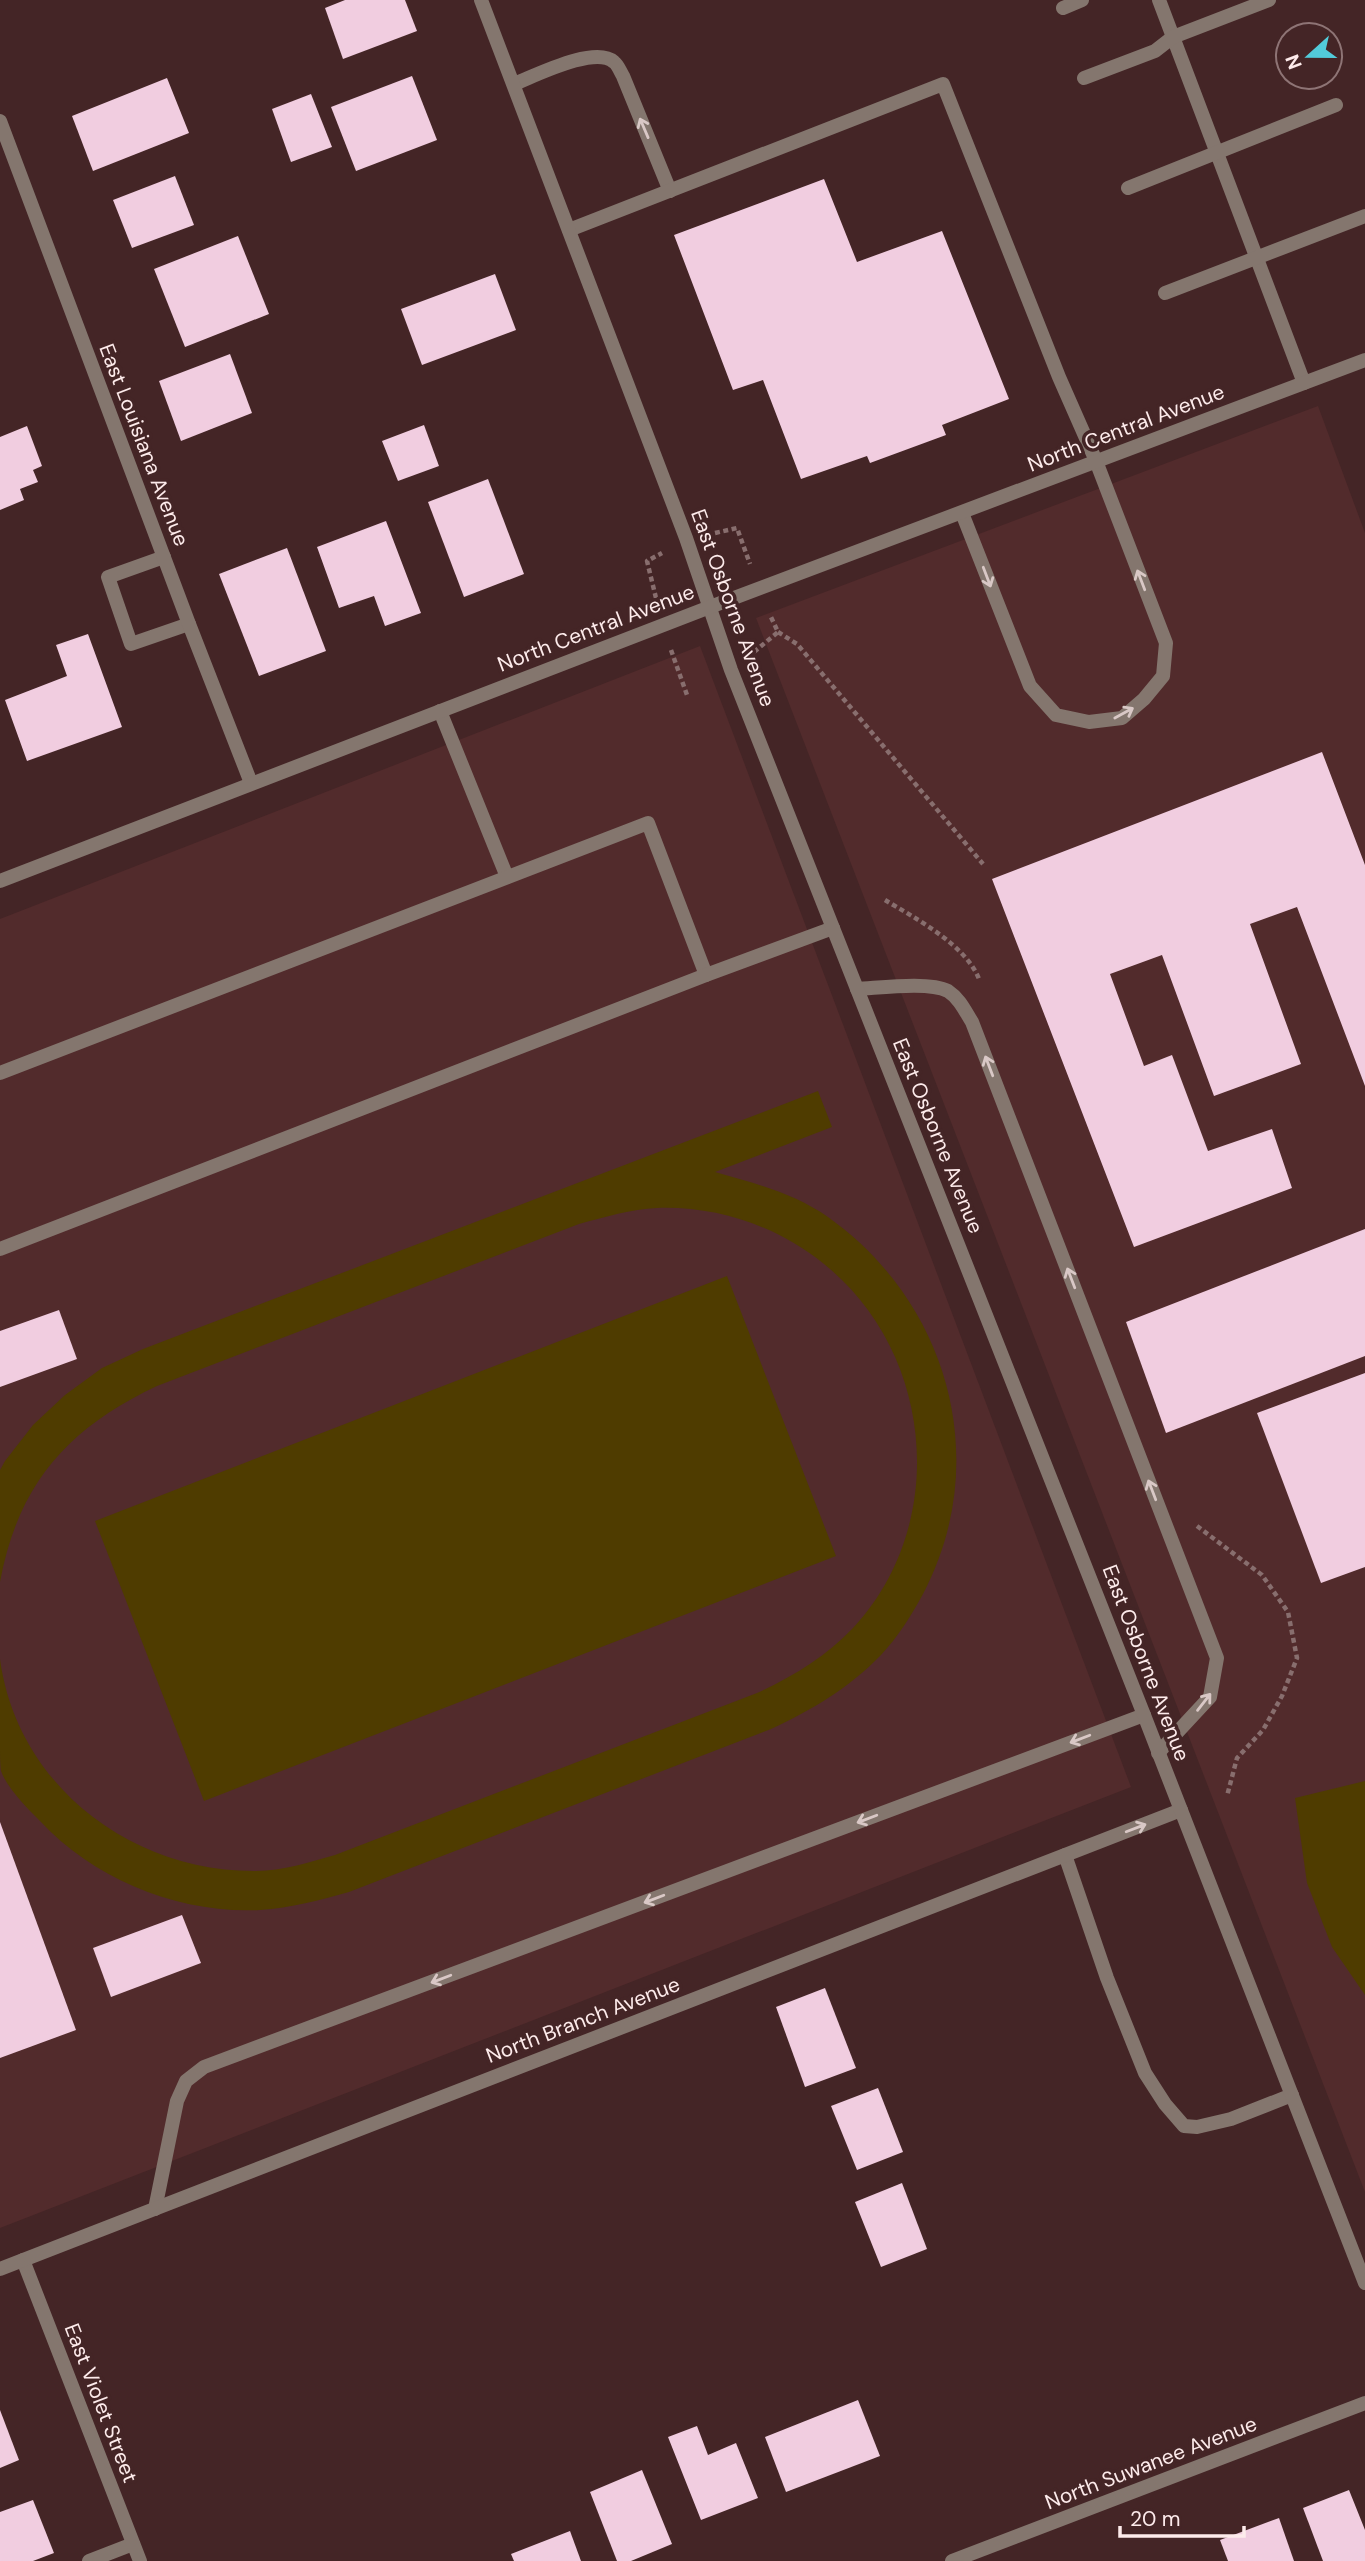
<svg xmlns="http://www.w3.org/2000/svg" width="1365" height="2561" viewBox="0 0 1365 2561" font-family="'DM Sans',sans-serif">
<style>
.built{fill:#522b2c}
.green{fill:#4f3c00}
.building{fill:#f1cde0}
.lines{fill:none;stroke-linecap:round;stroke-linejoin:round}
.path{stroke:#886e6e;stroke-width:4.5;stroke-dasharray:5 3.5;stroke-linecap:butt}
.service{stroke:#84766e;stroke-width:14}
.minor{stroke:#84766e;stroke-width:14}
.tertiary{stroke:#84766e;stroke-width:14}
.oneway{stroke:#d9c8c6}
.labels{text-anchor:middle;dominant-baseline:central;stroke-width:7;stroke-linejoin:round;paint-order:stroke}
.street-label{font-size:21px;fill:#fdebeb;stroke:#442526}
</style>
<rect width="100%" height="100%" fill="#442526"/>
<!-- built -->
<g class="built">
<path d="M1318,406L1365,533V2192L756,618Z"/>
<path d="M700,646L1131,1787L0,2228V919Z"/>
</g>
<!-- green -->
<g class="green">
<path d="M818,1091L832,1127L715,1172C754,1183 794,1193 828,1217C949,1303 993,1461 923,1594C911,1616 898,1637 881,1655C849,1688 812,1710 771,1729L349,1892C320,1900 291,1908 260,1910C179,1914 95,1880 40,1821C27,1808 7,1788 1,1771C0,1764 0,1752 0,1744C0,1716 0,1688 0,1659C17,1786 132,1872 256,1871C283,1871 309,1862 335,1855L757,1693C794,1676 825,1657 853,1628C950,1524 934,1352 824,1264C777,1226 718,1206 657,1208C631,1209 605,1217 579,1224L157,1386C68,1428 18,1484 0,1582V1470L5,1461L33,1425L65,1395L102,1368L143,1349Z"/>
<path d="M727,1276L836,1556L204,1801L95,1521Z"/>
<path d="M1365,1781V1995L1332,1947L1307,1883L1295,1798Z"/>
</g>
<!-- building -->
<g class="building">
<path d="M345,0H405L417,31L343,59L325,8Z"/>
<path d="M412,76L437,140L356,171L331,107Z"/>
<path d="M167,78L189,133L93,171L72,116Z"/>
<path d="M311,94L332,147L291,162L272,109Z"/>
<path d="M175,176L194,225L132,248L113,200Z"/>
<path d="M824,179L857,262L942,231L1009,399L942,425L946,435L870,463L867,456L801,479L763,380L733,390L674,235Z"/>
<path d="M238,236L269,314L185,347L154,269Z"/>
<path d="M495,274L516,330L422,365L401,309Z"/>
<path d="M230,354L252,413L181,441L159,381Z"/>
<path d="M424,425L439,466L398,481L382,441Z"/>
<path d="M27,426L42,466L33,470L38,482L20,489L24,500L0,510V437Z"/>
<path d="M488,479L524,574L464,597L428,502Z"/>
<path d="M386,521L421,613L385,626L374,596L339,608L317,547Z"/>
<path d="M287,548L326,651L259,676L219,574Z"/>
<path d="M88,634L122,727L27,761L5,700L67,676L56,645Z"/>
<path d="M1322,752L1365,865V1086L1297,907L1250,924L1301,1064L1214,1096L1162,955L1110,974L1144,1066L1172,1055L1208,1151L1272,1129L1292,1188L1134,1247L992,879Z"/>
<path d="M1365,1229V1356L1166,1433L1126,1322Z"/>
<path d="M59,1310L77,1359L0,1387V1331Z"/>
<path d="M1365,1373V1567L1321,1583L1257,1413Z"/>
<path d="M0,1822L76,2030L0,2058Z"/>
<path d="M182,1915L201,1963L111,1997L93,1948Z"/>
<path d="M825,1988L856,2068L805,2087L776,2007Z"/>
<path d="M878,2088L903,2152L857,2170L831,2106Z"/>
<path d="M902,2183L927,2249L881,2267L855,2202Z"/>
<path d="M858,2400L880,2456L786,2492L765,2437Z"/>
<path d="M0,2410L19,2460L0,2468Z"/>
<path d="M697,2426L708,2455L736,2443L758,2498L701,2520L668,2437Z"/>
<path d="M642,2470L672,2544L631,2561H617L590,2492Z"/>
<path d="M1349,2490L1365,2530V2561H1323L1303,2508Z"/>
<path d="M33,2500L54,2553L33,2561H0V2512Z"/>
<path d="M1279,2518L1294,2561H1228L1220,2540Z"/>
<path d="M570,2531L581,2561H514L511,2554Z"/>
</g>
<g class="lines">
<!-- path -->
<g class="path">
<path d="M715,533L737,528L750,564"/>
<path d="M656,598L647,561L662,553"/>
<path d="M778,632L797,644L983,864"/>
<path d="M671,650L687,695"/>
<path d="M754,652L778,632L770,615"/>
<path d="M885,900C915,918 966,945 979,979"/>
<path d="M1197,1526L1262,1575L1288,1612L1297,1658L1282,1696L1263,1730L1237,1758L1227,1796"/>
</g>
<!-- service -->
<g class="service">
<path d="M1159,0L1304,383"/>
<path d="M1063,8L1082,0"/>
<path d="M1084,78L1155,51L1173,37L1269,0"/>
<path d="M514,84C535,76 595,45 614,62C618,65 620,71 623,76L670,191"/>
<path d="M1128,188L1336,105"/>
<path d="M569,230L943,84L1059,377L1096,461L1166,643L1163,676L1144,699L1122,718L1089,722L1056,715L1030,686L962,513"/>
<path d="M1165,293L1365,216"/>
<path d="M164,557L108,577L131,644L189,624"/>
<path d="M440,711L507,877"/>
<path d="M857,989C879,988 929,981 948,991C960,999 965,1011 972,1022L1217,1658L1210,1697L1158,1753"/>
<path d="M0,1073L648,823L706,975"/>
<path d="M0,1249L706,975L833,928"/>
<path d="M1065,1855L1107,1978L1145,2073L1165,2104L1184,2126L1197,2127L1231,2119L1292,2095"/>
<path d="M155,2209L177,2101L186,2081L204,2067L1144,1715"/>
<path d="M89,2561L133,2544"/>
</g>
<!-- minor -->
<g class="minor">
<path d="M0,121L189,624L251,783"/>
<path d="M23,2260L140,2561"/>
<path d="M0,2269L1181,1810"/>
<path d="M952,2561L1365,2403"/>
</g>
<!-- tertiary -->
<g class="tertiary">
<path d="M481,0L686,538L731,670L1144,1715L1365,2283"/>
<path d="M0,881L710,607L1365,360"/>
</g>
</g>
<!-- one-way arrows -->
<defs><path id="oneway-shaft" d="M-6 0H5M1.5-3L5.5 0L1.5 3" fill="none" stroke-width="1.6" stroke-linecap="round" stroke-linejoin="round" transform="scale(1.75)"/></defs>
<g class="oneway">
<use href="#oneway-shaft" transform="translate(644 128) rotate(-113)"/>
<use href="#oneway-shaft" transform="translate(987 577) rotate(69)"/>
<use href="#oneway-shaft" transform="translate(1141 580) rotate(-111)"/>
<use href="#oneway-shaft" transform="translate(1124 713) rotate(-29)"/>
<use href="#oneway-shaft" transform="translate(989 1066) rotate(-111)"/>
<use href="#oneway-shaft" transform="translate(1071 1278) rotate(-111)"/>
<use href="#oneway-shaft" transform="translate(1152 1490) rotate(-111)"/>
<use href="#oneway-shaft" transform="translate(1204 1702) rotate(-52)"/>
<use href="#oneway-shaft" transform="translate(1080 1739) rotate(159)"/>
<use href="#oneway-shaft" transform="translate(867 1819) rotate(159)"/>
<use href="#oneway-shaft" transform="translate(1136 1828) rotate(-21)"/>
<use href="#oneway-shaft" transform="translate(654 1899) rotate(159)"/>
<use href="#oneway-shaft" transform="translate(441 1979) rotate(159)"/>
</g>
<g class="labels">
<!-- street labels -->
<g class="street-label">
<text transform="translate(1126 428) rotate(-21)">North Central Avenue</text>
<text transform="translate(144 445) rotate(69)">East Louisiana Avenue</text>
<text transform="translate(733 608) rotate(70)">East Osborne Avenue</text>
<text transform="translate(596 628) rotate(-21)">North Central Avenue</text>
<text transform="translate(938 1136) rotate(68)">East Osborne Avenue</text>
<text transform="translate(1146 1663) rotate(69)">East Osborne Avenue</text>
<text transform="translate(583 2020) rotate(-21)">North Branch Avenue</text>
<text transform="translate(101 2403) rotate(69)">East Violet Street</text>
<text transform="translate(1151 2463) rotate(-21)">North Suwanee Avenue</text>
</g>
</g>
<!-- north arrow -->
<g transform="translate(1309 56) rotate(249)"><circle r="33" fill="#442526" stroke="#8e7475" stroke-width="2"/>
<path d="M0-5L12 26L0 18L-12 26Z" fill="#52cbda"/>
<text y="-10" font-size="19" font-weight="bold" text-anchor="middle" fill="#fdebeb">N</text>
</g>
<!-- scale -->
<path d="M1120 2526v10h124v-10" fill="none" stroke="#fdebeb" stroke-width="3.5"/>
<text x="1130" y="2526" font-size="21" fill="#fdebeb" stroke="#442526" stroke-width="5" paint-order="stroke">20 m</text>
</svg>
